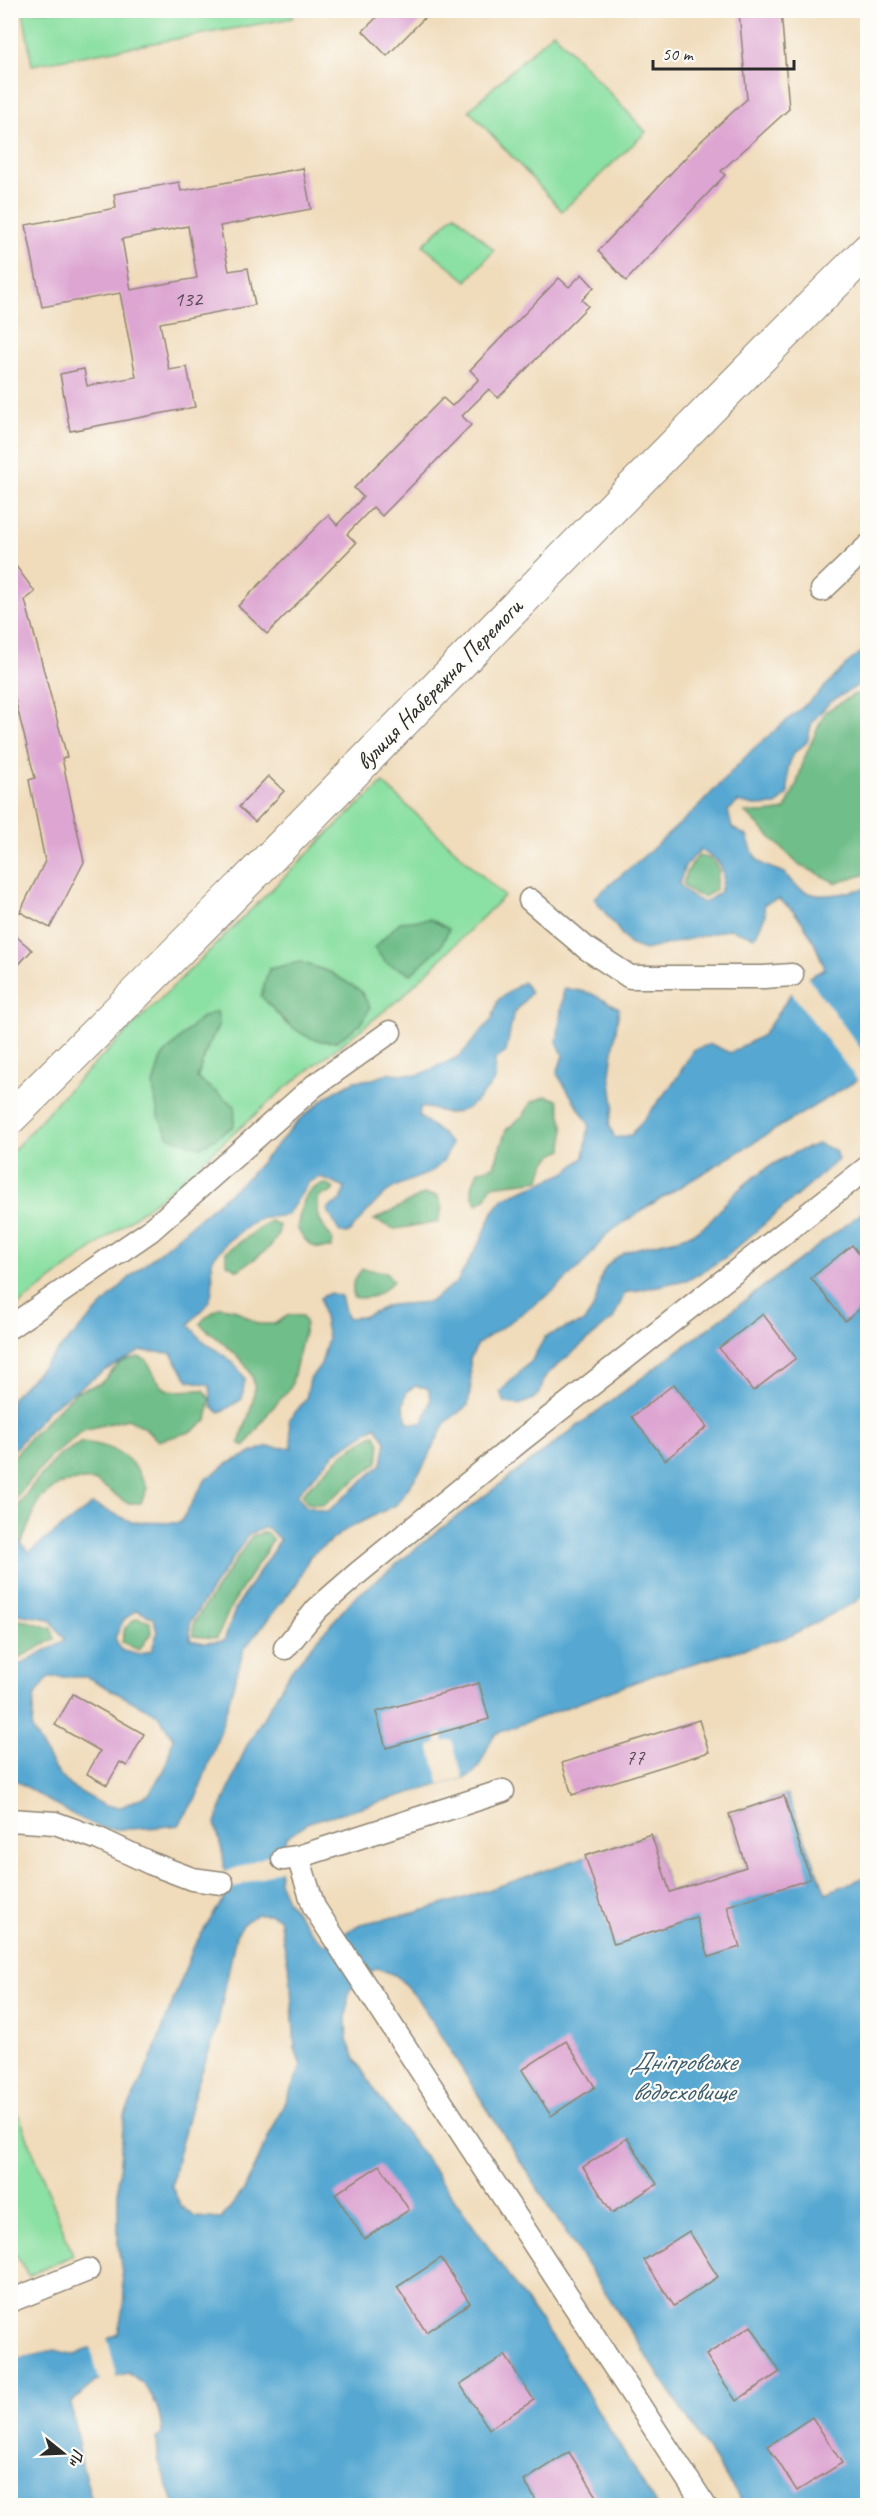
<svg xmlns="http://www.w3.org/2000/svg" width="878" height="2516" viewBox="0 0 878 2516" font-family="Caveat,sans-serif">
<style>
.green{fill:#8be0a3;stroke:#5b8667;stroke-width:1.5;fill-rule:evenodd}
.forest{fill:#70be89;stroke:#4e745a;stroke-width:1.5}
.water{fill:#57a8d2;stroke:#416a7e;stroke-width:1.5;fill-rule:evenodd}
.pier{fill:#f0dcbb}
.building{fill:#dda5d2;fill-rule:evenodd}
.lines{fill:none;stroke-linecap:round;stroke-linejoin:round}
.street-casing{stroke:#8e8473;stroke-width:25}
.primary-casing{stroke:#8e8473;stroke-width:35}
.street{stroke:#fff;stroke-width:22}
.primary{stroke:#fff;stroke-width:33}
.labels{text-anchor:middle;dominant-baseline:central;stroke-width:4.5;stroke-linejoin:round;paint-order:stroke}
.number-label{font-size:21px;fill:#584a55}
.street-label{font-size:24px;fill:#2b2b2b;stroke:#fdfcf7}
.water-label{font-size:26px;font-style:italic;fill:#3d5d6e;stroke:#fdfcf7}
</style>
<rect width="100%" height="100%" fill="#fdfcf7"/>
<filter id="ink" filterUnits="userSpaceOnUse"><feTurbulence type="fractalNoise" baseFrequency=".0167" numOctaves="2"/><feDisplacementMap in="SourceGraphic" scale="12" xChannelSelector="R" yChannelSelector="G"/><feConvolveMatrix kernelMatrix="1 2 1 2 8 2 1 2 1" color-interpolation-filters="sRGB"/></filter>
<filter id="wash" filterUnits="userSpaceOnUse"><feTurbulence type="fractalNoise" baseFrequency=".008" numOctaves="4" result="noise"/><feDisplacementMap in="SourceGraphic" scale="24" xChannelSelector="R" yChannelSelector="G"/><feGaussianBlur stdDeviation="1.35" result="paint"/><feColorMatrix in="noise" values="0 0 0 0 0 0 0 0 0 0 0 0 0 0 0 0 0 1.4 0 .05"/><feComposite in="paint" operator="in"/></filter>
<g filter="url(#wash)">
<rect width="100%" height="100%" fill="#f0dcbb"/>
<!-- green -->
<g class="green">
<path d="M291,10L293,18L32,65L23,11Z"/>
<path d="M553,32L646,132L562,211L469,110Z"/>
<path d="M455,214L494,250L467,281L423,245Z"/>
<path d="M383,783L504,896L402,997L283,1090L173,1187L11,1311V1153L62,1096L338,824ZM269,969L288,1026L262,996ZM199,1019L206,1051L197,1078L215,1092L190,1145Z"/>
<path d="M10,2103L20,2118L73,2255L28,2276L13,2249H11Z"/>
</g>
<!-- forest -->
<g class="forest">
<path d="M855,694L867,697V874L836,883L798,864L745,812L765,813L785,810L797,783L804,759L825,712Z"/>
<path d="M698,856L711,859L719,869L715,890L704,897L692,893L683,884L686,873Z"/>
<path d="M430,919L449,929L441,946L411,974L386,963L374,948L400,922Z"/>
<path d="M300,962L330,972L361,991L370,1008L361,1024L337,1041C304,1046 281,1018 261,996L269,969Z"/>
<path d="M217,1011L219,1024L206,1051L197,1078L235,1106L234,1126L201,1147L169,1137L158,1115L153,1085L161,1058L199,1019Z"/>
<path d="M546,1096L558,1100L564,1130L563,1150C547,1157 544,1162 540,1180L491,1186L486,1198L478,1204C467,1193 473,1183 478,1171L494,1166L506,1130L524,1115L530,1103Z"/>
<path d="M325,1184L334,1189L330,1193L319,1196C315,1214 320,1224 332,1238L331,1248C313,1250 306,1244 297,1228C301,1210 302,1188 325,1184Z"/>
<path d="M424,1194L438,1196L442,1208L438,1222L395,1229L374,1220Z"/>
<path d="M270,1221L279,1225C280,1247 254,1258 238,1270L226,1263V1252Z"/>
<path d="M362,1269L386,1272L393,1281C379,1296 372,1300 353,1297V1282Z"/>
<path d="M220,1307L234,1309L258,1324H274L289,1315L302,1316L306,1324L291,1387L269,1412L245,1446L239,1443C244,1428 257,1398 254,1383C251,1362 216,1338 200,1324L206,1317Z"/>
<path d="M138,1357L147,1360C165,1399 166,1390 204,1390L210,1399L207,1421L190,1432L158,1441L145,1428L128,1419L83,1430L49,1458L11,1504V1460L33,1434L76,1392L101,1383L121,1362Z"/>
<path d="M375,1434L380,1443L378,1462L323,1505L307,1503L302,1494L345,1452Z"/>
<path d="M82,1442C116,1446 133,1456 147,1488L141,1503H127L96,1481L79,1480L58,1485L39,1500L22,1542L11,1539V1515L32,1486L59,1455Z"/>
<path d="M266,1532L273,1540L232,1604L217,1638L193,1636L194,1622L252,1536Z"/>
<path d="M137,1618L150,1622L151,1633L139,1650L122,1642L125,1628Z"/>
<path d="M11,1619L27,1621L51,1628L55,1639L11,1662Z"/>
</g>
<!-- water -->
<g class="water">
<path d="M867,648V680L830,702L812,722L807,742L793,754L788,768V793L777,805L754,806L738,802L728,811L732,828L747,836C756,865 758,863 785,873C805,905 835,895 867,888V1076L859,1079L650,1205L607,1234L583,1264L551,1293L478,1344L470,1359L471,1385L468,1405L445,1423L423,1467L396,1505L347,1529L310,1556L297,1583L244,1649L219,1735L197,1796L179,1825C161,1827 116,1832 100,1827C73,1817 35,1793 11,1777V1669L65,1640L50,1619L11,1613L10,1532L29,1552L93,1504L132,1522L180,1523L206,1479L229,1463L265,1447L292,1448L289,1420L306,1399L310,1379L321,1364L328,1338L320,1298L330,1293L341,1296L347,1318L362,1317L390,1305L429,1302L457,1282L481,1240L493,1212L504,1198L565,1173L584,1157L589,1124L557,1074L563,1055L557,1042L564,988L590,993L619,1008L610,1073L614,1106L609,1124L615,1138L631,1135L675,1081L693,1050L711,1044L730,1053L763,1035L793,991L809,977L825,969C815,942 803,914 778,899L764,904L765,916L755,937L730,929L645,950L629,944L594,898L650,851L698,807L753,749L817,695L850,661ZM700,850C721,861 728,867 720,892L704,903L690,896L679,884L685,866ZM415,1386L428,1388L431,1399L423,1423H408L403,1405L407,1391ZM376,1426L386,1441L382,1464L327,1512L305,1506L297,1494L336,1452ZM267,1527L280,1540L236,1607L224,1641L205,1643L190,1640V1622L215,1584L249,1534ZM136,1610L154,1618L157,1633L152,1650L139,1655L121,1650L115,1638L123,1621ZM49,1677H87L158,1715L173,1738L165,1769L149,1794L121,1807L105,1806L70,1786L54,1768L32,1729L34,1697Z"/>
<path d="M523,982L531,992L513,1015L506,1052L495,1060V1080C483,1094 469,1114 448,1113C438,1112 431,1106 420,1108L419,1116L441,1133L451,1144C439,1182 413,1173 387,1192C373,1204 361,1219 349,1233H340L327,1209L341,1200L345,1188L320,1177L309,1182L287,1215L257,1219L228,1241L212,1260C212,1274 215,1291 208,1303C203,1311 194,1316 189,1325L201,1339L233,1362L245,1378L242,1399L220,1413L212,1407L210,1385L188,1380L171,1353L141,1351L104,1371L49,1409L11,1453V1399L131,1276L249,1176L301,1118L329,1095L354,1081L373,1079L389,1073L419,1075L460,1056L492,1019L498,1000Z"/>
<path d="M818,1144L835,1150L838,1160L726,1257L690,1279L625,1293L613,1319L554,1368L544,1378L540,1393L533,1399L519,1405L505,1403L500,1392L532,1360L545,1337L568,1327L583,1323C586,1318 591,1313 593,1308C600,1295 597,1276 608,1265C629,1241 667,1247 693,1233C716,1221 716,1211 732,1196C756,1173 787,1153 818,1144Z"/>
<path d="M867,1209V1590L857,1601L790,1636L662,1672L495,1734C485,1748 484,1765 470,1776L309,1822L287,1837L283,1847L279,1881L288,1902L313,1934L326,1945L360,1924L418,1912L461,1899L651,1834L670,1892L746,1867L729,1814L787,1794L826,1893L867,1876V2505H744L553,2213L417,1998L397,1976L377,1968L361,1979L349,1991L346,2019L347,2040L355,2059L382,2101L428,2162L558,2346L656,2505H175L158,2459L157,2438L162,2434C161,2408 151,2386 128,2373L95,2382L71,2403L82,2465L93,2505H11L10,2360L54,2350L76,2355L118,2334L125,2298L118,2244V2183L124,2117L151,2059L194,1946L227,1893L223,1855L215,1823L246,1747L292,1669L351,1601L435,1533ZM257,1914H269L279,1918L290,1974L295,2048L301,2067L244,2190L221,2219L195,2217L181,2206L172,2187L176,2163L194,2095L217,2027L236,1935L244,1923Z"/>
</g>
<!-- pier -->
<g class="pier">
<path d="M807,976L867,1057L868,1079L859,1082L790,991Z"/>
<path d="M442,1733L444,1742L452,1740L463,1778L440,1785L429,1746L437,1743L435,1735Z"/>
<path d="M280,1851L283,1869L226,1891L222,1873Z"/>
<path d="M107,2337L118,2379L100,2384L90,2345Z"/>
</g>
<g id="blocks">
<!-- building -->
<g class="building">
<path d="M384,10H432L387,56L363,31Z"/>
<path d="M751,10H781L789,109L721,171L725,175L626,281L598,251L701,141L747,99L739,12Z"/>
<path d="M303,168L311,209L220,226L229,271L248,268L255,305L160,323L169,370L187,367L195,407L70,431L60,374L84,369L87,386L136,377L120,293L42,307L26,225L116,208L114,194L179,182L181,191ZM188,226L197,278L131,290L122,239Z"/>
<path d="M582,274L594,287L582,300L588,306L498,398L489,389L462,416L471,425L382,516L373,507L347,534L356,543L267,634L238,606L328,515L337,525L363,497L354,488L443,398L452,406L479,379L470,370L559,278L569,287Z"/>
<path d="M10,558L35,592L25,600L67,757L62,758L84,862L50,928L20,912L45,861L29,780L35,778L10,680Z"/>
<path d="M268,776L284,791L255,822L239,807Z"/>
<path d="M10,931L32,950L10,974Z"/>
<path d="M852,1245L867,1264V1303L845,1321L811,1278Z"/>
<path d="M763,1314L796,1358L753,1391L719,1348Z"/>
<path d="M674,1384L707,1427L665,1460L632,1417Z"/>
<path d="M479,1683L489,1719L386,1748L376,1712Z"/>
<path d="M73,1694L144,1734L127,1766L120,1762L107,1785L87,1774L100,1751L55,1725Z"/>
<path d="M699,1720L709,1752L572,1795L562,1763Z"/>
<path d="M784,1796L810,1879L727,1906L740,1947L709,1957L696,1917L614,1944L585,1856L651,1834L670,1892L746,1867L729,1814Z"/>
<path d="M566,2041L595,2087L551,2116L522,2070Z"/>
<path d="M627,2138L657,2184L612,2213L583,2167Z"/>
<path d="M380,2165L409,2210L364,2239L335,2194Z"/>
<path d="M689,2231L718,2277L674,2306L644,2260Z"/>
<path d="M441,2258L470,2303L426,2332L397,2287Z"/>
<path d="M751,2326L780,2372L736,2401L706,2355Z"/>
<path d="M505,2355L534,2400L489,2429L460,2384Z"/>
<path d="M812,2417L842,2463L797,2491L768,2446Z"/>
<path d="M569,2452L598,2498L585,2505H539L524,2481Z"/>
</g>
</g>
</g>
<g filter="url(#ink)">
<use href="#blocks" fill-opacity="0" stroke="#8e8473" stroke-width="1.5"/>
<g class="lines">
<defs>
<g id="street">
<path d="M822,590L868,546"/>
<path d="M530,900L586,948L630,977H764L792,975"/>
<path d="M10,1327L150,1231L314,1086L390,1032"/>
<path d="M285,1648L317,1609L358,1573L520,1441L868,1167"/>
<path d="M10,1820L55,1823L99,1839L150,1863L192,1879L222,1883"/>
<path d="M298,1857L503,1791"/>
<path d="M283,1859L298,1857L314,1907L705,2506"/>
<path d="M10,2301L88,2270"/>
</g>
<path id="primary" d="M10,1118C300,833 579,537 868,250"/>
</defs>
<!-- street casing -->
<use href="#street" class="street-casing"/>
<!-- primary casing -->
<use href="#primary" class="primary-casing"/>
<!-- street -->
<use href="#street" class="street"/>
<!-- primary -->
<use href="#primary" class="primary"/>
</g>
</g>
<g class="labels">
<!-- number labels -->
<g class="number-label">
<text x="188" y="299">132</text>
<text x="635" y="1757">77</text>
</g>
<!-- street labels -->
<g class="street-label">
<text transform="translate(439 684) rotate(-46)">вулиця Набережна Перемоги</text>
</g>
<!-- water labels -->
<g class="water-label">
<text x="683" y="2061">Дніпровське<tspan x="683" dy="30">водосховище</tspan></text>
</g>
</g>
<!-- margin -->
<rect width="878" height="2516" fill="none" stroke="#fdfcf7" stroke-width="36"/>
<!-- north arrow -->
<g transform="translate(63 2453) rotate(108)" stroke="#fdfcf7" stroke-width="4.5" paint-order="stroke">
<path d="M0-4.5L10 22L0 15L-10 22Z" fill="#2b2b2b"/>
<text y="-9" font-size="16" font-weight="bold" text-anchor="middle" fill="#2b2b2b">Пн</text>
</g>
<!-- scale -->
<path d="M653 60v9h141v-9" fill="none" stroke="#2b2b2b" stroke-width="3"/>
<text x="662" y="60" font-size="18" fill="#2b2b2b" stroke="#fdfcf7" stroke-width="4.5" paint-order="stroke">50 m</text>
</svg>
